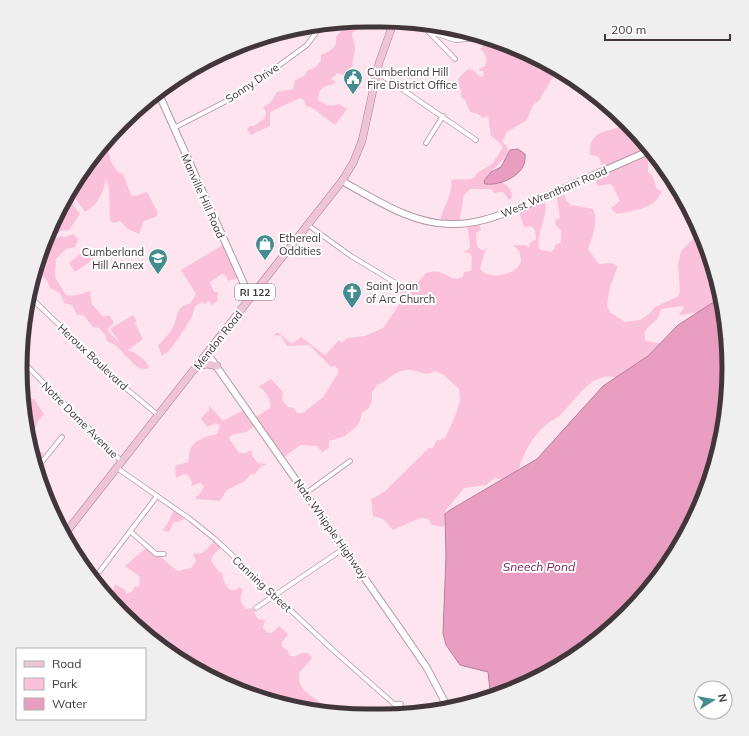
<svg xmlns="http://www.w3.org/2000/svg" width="749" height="736" viewBox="0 0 749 736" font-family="Mulish,sans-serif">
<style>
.green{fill:#fbc1db}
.water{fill:#e99ec1;stroke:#b77f99}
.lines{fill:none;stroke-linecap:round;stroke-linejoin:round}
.street-casing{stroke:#b199a3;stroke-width:5.5}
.secondary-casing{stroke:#b199a3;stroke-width:8}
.primary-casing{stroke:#aa7990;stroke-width:8}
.street{stroke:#fff;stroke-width:4}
.secondary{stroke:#fff;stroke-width:6}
.primary{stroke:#eec4d7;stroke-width:7}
.labels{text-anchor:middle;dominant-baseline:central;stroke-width:4;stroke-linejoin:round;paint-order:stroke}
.shield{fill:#fff;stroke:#7a7376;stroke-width:1}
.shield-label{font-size:10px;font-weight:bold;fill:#41373b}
.poi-label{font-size:11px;fill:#41373b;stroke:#fff;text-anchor:start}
.street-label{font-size:11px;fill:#41373b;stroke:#fff}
.water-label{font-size:12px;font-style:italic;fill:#75204f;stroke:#fff}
.rim{fill:none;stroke:#41373b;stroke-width:5}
</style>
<rect width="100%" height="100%" fill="#fee4ef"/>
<!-- green -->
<g class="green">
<path d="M346,25L357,29L352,33C352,39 355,43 355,49C355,55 351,61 353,66L349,69L348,77L338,73L331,79L336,82L334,84C322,87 319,88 318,100C326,105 330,107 339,104L347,109L335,125L311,107H307L303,99L300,98L270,112V126L251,135L247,129L250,126H254L265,118L266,112L263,107L270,103L277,92L293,89L295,80L304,76L308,70L315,68L321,60V55C329,51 338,48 336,37Z"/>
<path d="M484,37L493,39L558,68L539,101L533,105L527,120L507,132L502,142L507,146L509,153L488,175L492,184L502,182C508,187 512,189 512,197L509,200L503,192L494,193L491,189H470L464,195L459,223L440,222C442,208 453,195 451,180C459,178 466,181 474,178L477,173L492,164L502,149V145L491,136L488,116L483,118L478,114L470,112L465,100L461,97C462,91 459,86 458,79L468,69L473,70L480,77L484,76L483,71H479V69L485,66C488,59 486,53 480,49L483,46Z"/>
<path d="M626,123L651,150L644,154L648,161V172L652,175L657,189L662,191C655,210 634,210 617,214L611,208L620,201L612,185L609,184L598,186L594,178L604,170L598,156L590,155C589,126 609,135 626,123Z"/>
<path d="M102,147L107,148C110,156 113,172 123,174L131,195L135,196L147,192L158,213L156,217L144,221L139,234L128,229L120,221L115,223L110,221L109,188L106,179C103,193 99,204 85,212L70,191L79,175L94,156H97L95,154Z"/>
<path d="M563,190L566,200L571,205L593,209C599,219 592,239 588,249L599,264L612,263L618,266L610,287L607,306L610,312L625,322L640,320L650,313L655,307L677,297L680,292L678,265L681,251L700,232L717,278L720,294H715L717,306L715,309L681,315L679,314L684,308L682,306L661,309C660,312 659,316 657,319C651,327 641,327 646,341L664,344L621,379C591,367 576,402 558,417C554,420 550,421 547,424C532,436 522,455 518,473L506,480L495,478L486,485L464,488L446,510L444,527L432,525L428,519L420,518L393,530L383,519L373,516L371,498H374L385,491L429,448H433L436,441L445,438L456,414L460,400L459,389L444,375L435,371C425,378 416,368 405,370C393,372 387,382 377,385L372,393V401L368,409L362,413L359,424L345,436L329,441V448L322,452L317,446L301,445L281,459L256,424L246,432L232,435L229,438L239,453H246L251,450L253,457L258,463L268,464L261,466L255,474H251L245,481L227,490L220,501L197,499L195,497L199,495L204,486L200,483L191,486L192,482L188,475L184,474L176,478L175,466L188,462C189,458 189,452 191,448C195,439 208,436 217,434L220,425L216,423L207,427L201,418L209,410V405L223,421L243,410L253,419L270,408C272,401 265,389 258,387L271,379L283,392L282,400L288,407L294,408L297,413H303L323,397L338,373V369L335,366L331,367L309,345L287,346L281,336L275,335L270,339L277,332L292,344L301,337L325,355L338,341L343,342L347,338L365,336L383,328L401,302L400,286L407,289L413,288L426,273C430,272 435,271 439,272C448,274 453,283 463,276L464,272L471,271L472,256L469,253L463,252L468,250L470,247L467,223L479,221L481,230L476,233L477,246L481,250L488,249L485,251L480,269C488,280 513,276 520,264C522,261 520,255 519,251L513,245H525L529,248L530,243L536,239L535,230L531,226L524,227L518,209L543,199C544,201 546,205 546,208C545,220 535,240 540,250L551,252L554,249L555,245L561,242V231L555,224L556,219L560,218L556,193Z"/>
<path d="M67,197L80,214L69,230L61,231L44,243L46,235Z"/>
<path d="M73,234L78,239L75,247L66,249L56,259L55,277L66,295C76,297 81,293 90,291L92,304L103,317L109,315L114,323L108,328V331L121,344L110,329L133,315L137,321L135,323L143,339L128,350C136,353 146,359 149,367L147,369H141L137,367L115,345L107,341L105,335L99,328L93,327L83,315H77L72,305L64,303C61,294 59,291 50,288L47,281L42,275L36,274L44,245L60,236L65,237Z"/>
<path d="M223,245L238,278L228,281L226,276L222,274L210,282L214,292H218L217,301L212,305L209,301L204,304L202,302L195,306L192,317L176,342L169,351L162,356L158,346C162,341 167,336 171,331C178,320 175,305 190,304L196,294L181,270Z"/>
<path d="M86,249L94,259L75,272L69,263Z"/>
<path d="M21,387L28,397L34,399L44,414L38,421L30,442L32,446L44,454L35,465L32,458Z"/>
<path d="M175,509L184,516L183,520L173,523L169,532L162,530C168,526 170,516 175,509Z"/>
<path d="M216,540L222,547L213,555L211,561L219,572L223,573C222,580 225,585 230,590H235L239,587L243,590C239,599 240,602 246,609L256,608L254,611C256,618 258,620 265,620L263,628L268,633H272L279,626L286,632L288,635L282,642V646L288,651L289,655L293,657L302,653H308L312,658L299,673C299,677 299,682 301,686C303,693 335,712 342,712L347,708L353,714L323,713L256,698L194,669L139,630L111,600L115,584L125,590L126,594L133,591L135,586L138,587L140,584L139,576L125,566L146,548C159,551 167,565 178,571L191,568L196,561L193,554C209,553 206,547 216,540Z"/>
<path d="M84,559L97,572L93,581L81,563Z"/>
</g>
<!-- water -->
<g class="water">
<path d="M518,149L525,154C528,174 502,186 485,184L484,181L491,172L501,167L510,150Z"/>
<path d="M720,298L728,345L726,414L710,480L682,542L642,598L593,644L535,680L488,698L490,690L488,672L460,665L446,645L443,633L446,557L445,514L450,510L537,459L603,386L648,356L678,325Z"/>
</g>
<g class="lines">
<defs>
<g id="street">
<path d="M420,23L455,59"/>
<path d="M431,32L455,40L470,39"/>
<path d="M377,72L476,140"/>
<path d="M174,128L240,94L307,45L321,26"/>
<path d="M426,143L443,116"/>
<path d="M308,225L351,256L404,288"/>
<path d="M30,297L123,386L158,415"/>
<path d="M22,361L122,462"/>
<path d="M117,468L190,519L215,539L334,651L394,704H401"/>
<path d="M36,469L62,437"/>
<path d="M306,493L350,461"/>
<path d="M131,532L156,554H164"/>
<path d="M100,571L157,496"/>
<path d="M256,608L343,549"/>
</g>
<g id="secondary">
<path d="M158,92L248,293L252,297"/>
<path d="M342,181C376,200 415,226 455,224C477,224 497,216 517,209L651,150"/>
<path d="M207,353L403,633L427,668L448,708"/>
</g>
<g id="primary">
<path d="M198,366L207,364L217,366"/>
<path d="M64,535L342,181L353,163L362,141L379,63L393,24"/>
</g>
</defs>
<!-- street casing -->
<use href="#street" class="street-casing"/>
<!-- secondary casing -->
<use href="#secondary" class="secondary-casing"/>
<!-- primary casing -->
<use href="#primary" class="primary-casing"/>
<!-- street -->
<use href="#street" class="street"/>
<!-- secondary -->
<use href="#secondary" class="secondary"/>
<!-- primary -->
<use href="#primary" class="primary"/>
</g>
<!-- icons -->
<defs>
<symbol id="civic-pin" viewBox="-11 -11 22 30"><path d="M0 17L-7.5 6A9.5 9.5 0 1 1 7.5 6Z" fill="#448c90" stroke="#fff"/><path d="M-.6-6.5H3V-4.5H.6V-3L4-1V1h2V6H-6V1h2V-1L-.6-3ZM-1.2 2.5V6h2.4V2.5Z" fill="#fff"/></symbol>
<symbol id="shop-pin" viewBox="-11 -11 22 30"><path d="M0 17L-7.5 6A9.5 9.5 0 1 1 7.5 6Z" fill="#448c90" stroke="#fff"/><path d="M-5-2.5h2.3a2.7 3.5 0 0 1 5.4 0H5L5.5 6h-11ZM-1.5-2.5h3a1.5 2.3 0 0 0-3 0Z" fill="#fff"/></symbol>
<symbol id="school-pin" viewBox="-11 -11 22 30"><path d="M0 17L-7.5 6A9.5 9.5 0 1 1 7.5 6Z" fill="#448c90" stroke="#fff"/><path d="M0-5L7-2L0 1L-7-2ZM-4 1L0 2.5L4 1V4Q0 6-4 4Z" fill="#fff"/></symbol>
<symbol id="church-pin" viewBox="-11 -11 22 30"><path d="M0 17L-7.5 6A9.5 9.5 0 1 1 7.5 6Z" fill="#448c90" stroke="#fff"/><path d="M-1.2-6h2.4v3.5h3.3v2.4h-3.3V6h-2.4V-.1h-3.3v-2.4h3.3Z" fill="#fff"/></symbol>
</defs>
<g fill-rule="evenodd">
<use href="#civic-pin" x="342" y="67" width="22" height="30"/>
<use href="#shop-pin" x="254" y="233" width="22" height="30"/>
<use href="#school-pin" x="147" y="247" width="22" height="30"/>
<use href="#church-pin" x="341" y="281" width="22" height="30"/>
</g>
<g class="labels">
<!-- shield labels -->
<rect class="shield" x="235" y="284" width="40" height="16" rx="3"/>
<g class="shield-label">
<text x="255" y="292">RI 122</text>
</g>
<!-- poi labels -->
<g class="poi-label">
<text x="367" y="72">Cumberland Hill<tspan x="367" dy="13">Fire District Office</tspan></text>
<text x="279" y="238">Ethereal<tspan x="279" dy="13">Oddities</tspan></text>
<text x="144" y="252" text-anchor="end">Cumberland<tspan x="144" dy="13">Hill Annex</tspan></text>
<text x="366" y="286">Saint Joan<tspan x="366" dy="13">of Arc Church</tspan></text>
</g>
<!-- street labels -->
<g class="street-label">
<text transform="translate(252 83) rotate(-34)">Sonny Drive</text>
<text transform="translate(554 192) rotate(-23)">West Wrentham Road</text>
<text transform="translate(203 196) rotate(66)">Manville Hill Road</text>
<text transform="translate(218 340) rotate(-52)">Mendon Road</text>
<text transform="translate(93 357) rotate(43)">Heroux Boulevard</text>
<text transform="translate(80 420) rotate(45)">Notre Dame Avenue</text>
<text transform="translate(331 529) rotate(55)">Nate Whipple Highway</text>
<text transform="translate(262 584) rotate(43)">Canning Street</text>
</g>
<!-- water labels -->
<g class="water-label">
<text x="539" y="566">Sneech Pond</text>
</g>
</g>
<!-- crop -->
<path d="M0 0H749V736H0ZM368 27H381A341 341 0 0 1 722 368V368A341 341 0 0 1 381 709H368A341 341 0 0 1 27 368V368A341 341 0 0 1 368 27Z" fill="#f0efef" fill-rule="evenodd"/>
<path class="rim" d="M368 27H381A341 341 0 0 1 722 368V368A341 341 0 0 1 381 709H368A341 341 0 0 1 27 368V368A341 341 0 0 1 368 27Z"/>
<!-- legend -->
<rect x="16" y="648" width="130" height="72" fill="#ffffff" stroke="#b3afb1"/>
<rect x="24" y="661" width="20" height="6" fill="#eec4d7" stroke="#b3afb1"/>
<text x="52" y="668" font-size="12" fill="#41373b">Road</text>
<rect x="24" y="678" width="20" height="12" fill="#fbc1db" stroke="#b3afb1"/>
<text x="52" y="688" font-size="12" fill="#41373b">Park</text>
<rect x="24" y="698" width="20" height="12" fill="#e99ec1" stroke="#b3afb1"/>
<text x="52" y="708" font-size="12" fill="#41373b">Water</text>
<!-- north arrow -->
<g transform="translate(713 700) rotate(79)"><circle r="19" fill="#ffffff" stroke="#b3afb1"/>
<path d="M0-3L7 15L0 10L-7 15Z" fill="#448c90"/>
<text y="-6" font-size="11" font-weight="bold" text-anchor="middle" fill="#41373b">N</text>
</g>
<!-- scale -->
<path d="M605 34v6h125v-6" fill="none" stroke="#41373b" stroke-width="2"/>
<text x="611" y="34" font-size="12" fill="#41373b" stroke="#ffffff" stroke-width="3" paint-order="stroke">200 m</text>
</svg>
